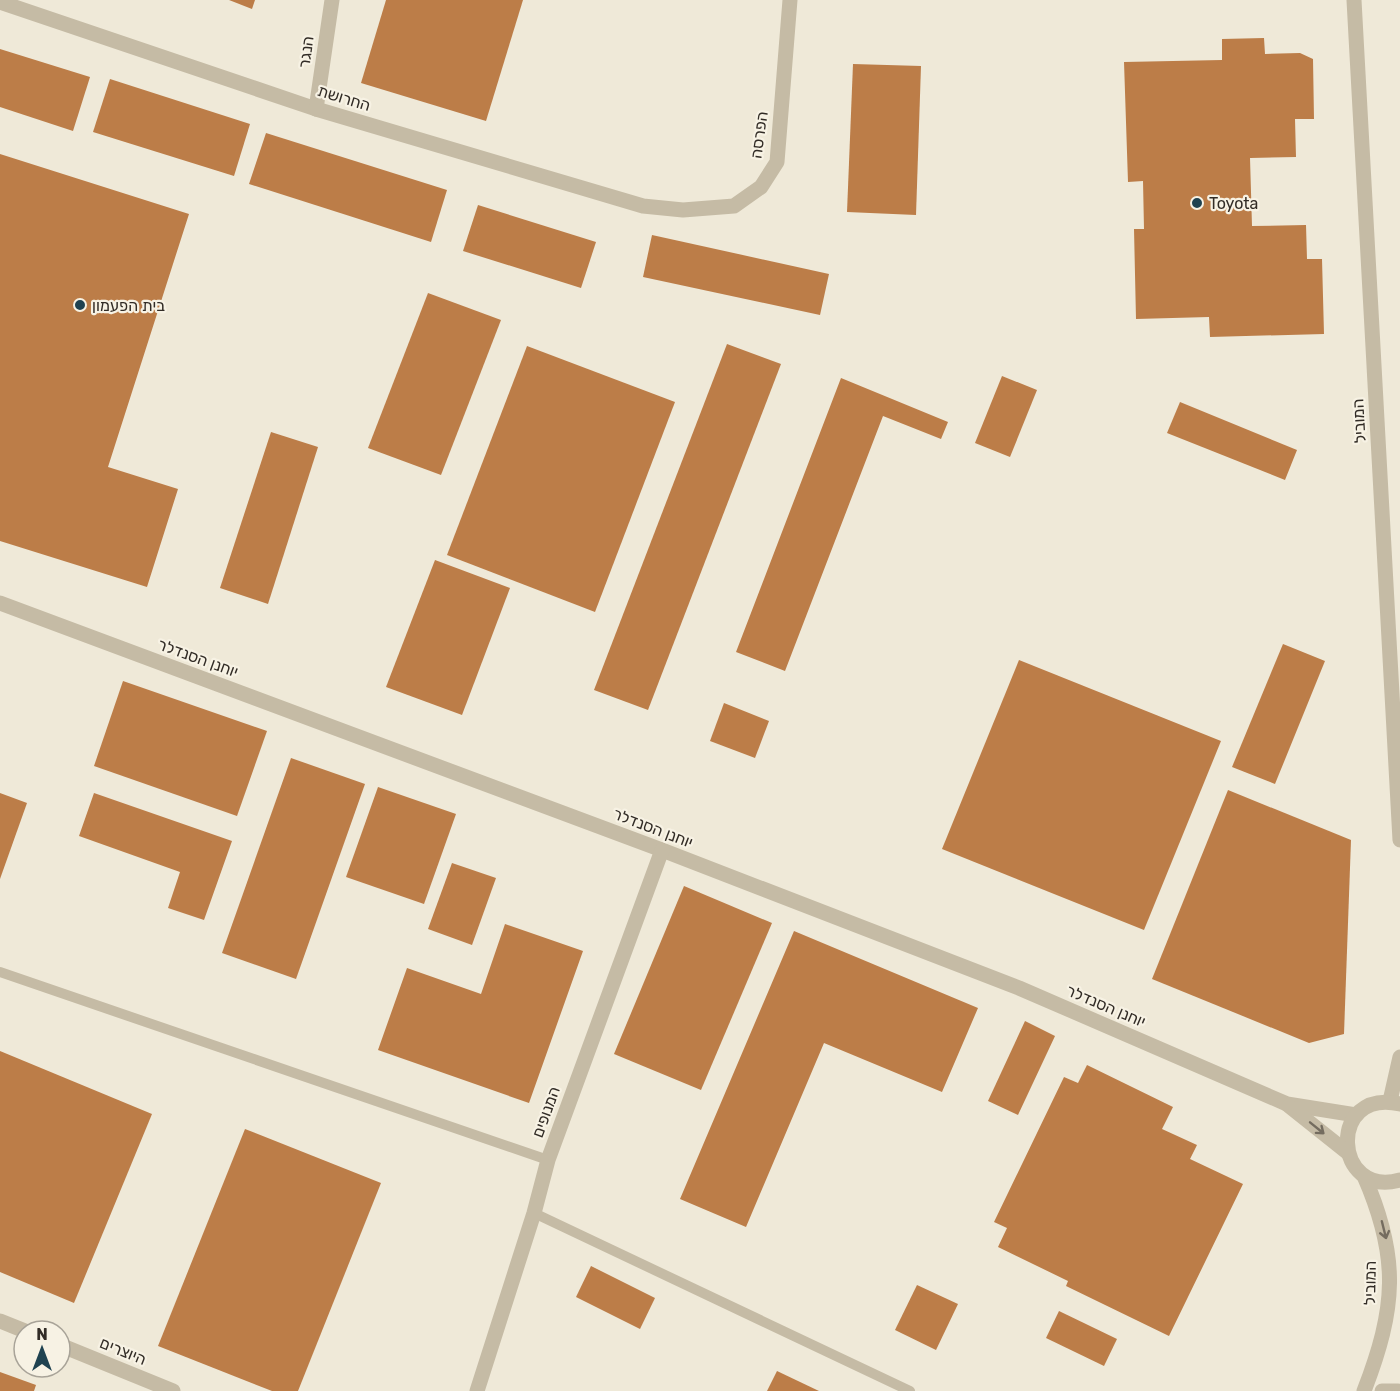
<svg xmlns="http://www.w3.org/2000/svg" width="1400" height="1391" viewBox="0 0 1400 1391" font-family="Rubik,'Noto Sans Hebrew',sans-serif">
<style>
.building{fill:#bc7d48}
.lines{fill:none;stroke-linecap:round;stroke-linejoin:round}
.service{stroke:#c5bba5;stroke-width:10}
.minor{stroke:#c5bba5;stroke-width:15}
.oneway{stroke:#746c5f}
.poi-dot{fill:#1f4250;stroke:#f7f2e4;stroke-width:2}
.labels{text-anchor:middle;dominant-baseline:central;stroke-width:4.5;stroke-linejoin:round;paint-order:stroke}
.street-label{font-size:16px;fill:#322c26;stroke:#f7f2e4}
.poi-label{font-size:16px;fill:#322c26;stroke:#f7f2e4;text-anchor:start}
</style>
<rect width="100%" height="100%" fill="#efe9d8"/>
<!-- building -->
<g class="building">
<path d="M229,0H255L252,9Z"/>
<path d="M386,0H523L486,121L361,83Z"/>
<path d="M1264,38L1265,54L1300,53L1313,59L1314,119H1295L1296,157L1250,158L1252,226L1306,225L1307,259H1322L1324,334L1210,337L1209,317L1136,319L1134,229H1144L1143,181L1128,182L1124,62L1222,60V39Z"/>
<path d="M0,49L90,77L73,131L0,107Z"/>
<path d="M853,64L921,66L916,215L847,212Z"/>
<path d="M110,79L250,124L234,176L93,132Z"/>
<path d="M266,133L447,190L431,242L249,184Z"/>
<path d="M0,154L189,214L108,467L178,489L147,587L0,541Z"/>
<path d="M478,205L596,242L581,288L463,251Z"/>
<path d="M652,235L829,274L820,315L643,277Z"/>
<path d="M428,293L501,320L441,475L368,448Z"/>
<path d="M727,344L781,364L648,710L594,690Z"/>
<path d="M527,346L675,402L595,612L447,555Z"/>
<path d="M1002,376L1037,390L1010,457L975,443Z"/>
<path d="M841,378L948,422L941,439L883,416L785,671L736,652Z"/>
<path d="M1180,402L1297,450L1285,480L1167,433Z"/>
<path d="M271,432L318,447L268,604L220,588Z"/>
<path d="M435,560L510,588L462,715L386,687Z"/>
<path d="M1283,644L1325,661L1275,784L1232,767Z"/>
<path d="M1019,660L1221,741L1144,930L942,849Z"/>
<path d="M123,681L267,731L237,816L94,766Z"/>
<path d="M724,703L769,721L755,758L710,741Z"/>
<path d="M291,758L365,784L296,979L222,953Z"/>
<path d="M378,787L456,814L424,904L346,877Z"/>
<path d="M1228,790L1351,840L1344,1034L1309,1043L1152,979Z"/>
<path d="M0,793L27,803L0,879Z"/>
<path d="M94,793L232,841L204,920L168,908L180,872L79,836Z"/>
<path d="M452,863L496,878L472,945L428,929Z"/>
<path d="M684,886L772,923L701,1090L614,1054Z"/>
<path d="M505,924L583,951L529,1103L378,1050L407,968L481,994Z"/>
<path d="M794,931L978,1008L942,1092L824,1043L746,1227L680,1199Z"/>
<path d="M1025,1021L1055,1036L1018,1115L988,1101Z"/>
<path d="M0,1051L152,1114L74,1303L0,1272Z"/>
<path d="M1087,1065L1173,1107L1162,1129L1197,1145L1190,1159L1243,1184L1169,1336L1066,1286L1068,1281L998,1247L1007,1228L994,1222L1064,1077L1078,1083Z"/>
<path d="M245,1129L381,1183L298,1391H272L158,1346Z"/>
<path d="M591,1266L655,1298L640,1329L576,1297Z"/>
<path d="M917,1285L958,1304L936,1350L895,1330Z"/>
<path d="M1059,1311L1117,1339L1104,1366L1046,1338Z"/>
<path d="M777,1371L819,1391H767Z"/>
<path d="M0,1372L36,1385L34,1391H0Z"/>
</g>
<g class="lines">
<!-- service -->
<g class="service">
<path d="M0,972L548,1160"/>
<path d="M534,1213L910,1391"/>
</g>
<!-- minor -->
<g class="minor">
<path d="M1354,0L1400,840"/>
<path d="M0,2L316,109L643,206L683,210L734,206L761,187L777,162L790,0"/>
<path d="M316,109L332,0"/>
<path d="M0,603L662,850L1019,988L1287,1104L1356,1115"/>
<path d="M1390,1101L1400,1057"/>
<path d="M1400,1104C1327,1087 1333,1199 1400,1180"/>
<path d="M1289,1106L1348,1153"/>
<path d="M1364,1176C1400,1258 1396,1308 1364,1391"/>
<path d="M0,1321L25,1331"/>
<path d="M60,1345L173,1391"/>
<path d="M477,1391L534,1213L548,1160L662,850"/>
<path d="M1382,1391H1398"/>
</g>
</g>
<!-- one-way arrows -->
<defs><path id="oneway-shaft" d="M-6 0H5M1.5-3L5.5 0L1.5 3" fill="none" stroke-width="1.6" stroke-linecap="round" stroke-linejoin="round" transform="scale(1.5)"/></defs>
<g class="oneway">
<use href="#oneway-shaft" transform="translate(1317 1128) rotate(39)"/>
<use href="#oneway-shaft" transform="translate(1384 1230) rotate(76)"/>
</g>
<!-- markers -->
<g class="poi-dot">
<circle cx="1197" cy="203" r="6"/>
<circle cx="80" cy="305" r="6"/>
</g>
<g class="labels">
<!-- street labels -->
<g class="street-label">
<text transform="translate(306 52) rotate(-82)">הנגר</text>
<text transform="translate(344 98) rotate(17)">החרושת</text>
<text transform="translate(759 135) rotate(-82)">הפרסה</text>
<text transform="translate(1359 421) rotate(-93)">המוביל</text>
<text transform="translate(198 658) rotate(20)">יוחנן הסנדלר</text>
<text transform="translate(653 828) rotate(21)">יוחנן הסנדלר</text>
<text transform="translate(1106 1006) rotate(23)">יוחנן הסנדלר</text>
<text transform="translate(546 1112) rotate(-70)">המנופים</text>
<text transform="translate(1370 1283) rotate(-89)">המוביל</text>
<text transform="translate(123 1351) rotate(22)">היוצרים</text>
</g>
<!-- poi labels -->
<g class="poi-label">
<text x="1209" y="203">Toyota</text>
<text x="92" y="305">בית הפעמון</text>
</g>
</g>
<!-- north arrow -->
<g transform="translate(42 1349)"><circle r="28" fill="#f7f2e4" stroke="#a8a398" stroke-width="1.5"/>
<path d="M0-4.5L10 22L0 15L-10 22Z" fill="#1f4250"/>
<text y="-9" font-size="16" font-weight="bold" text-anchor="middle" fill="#322c26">N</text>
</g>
</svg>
